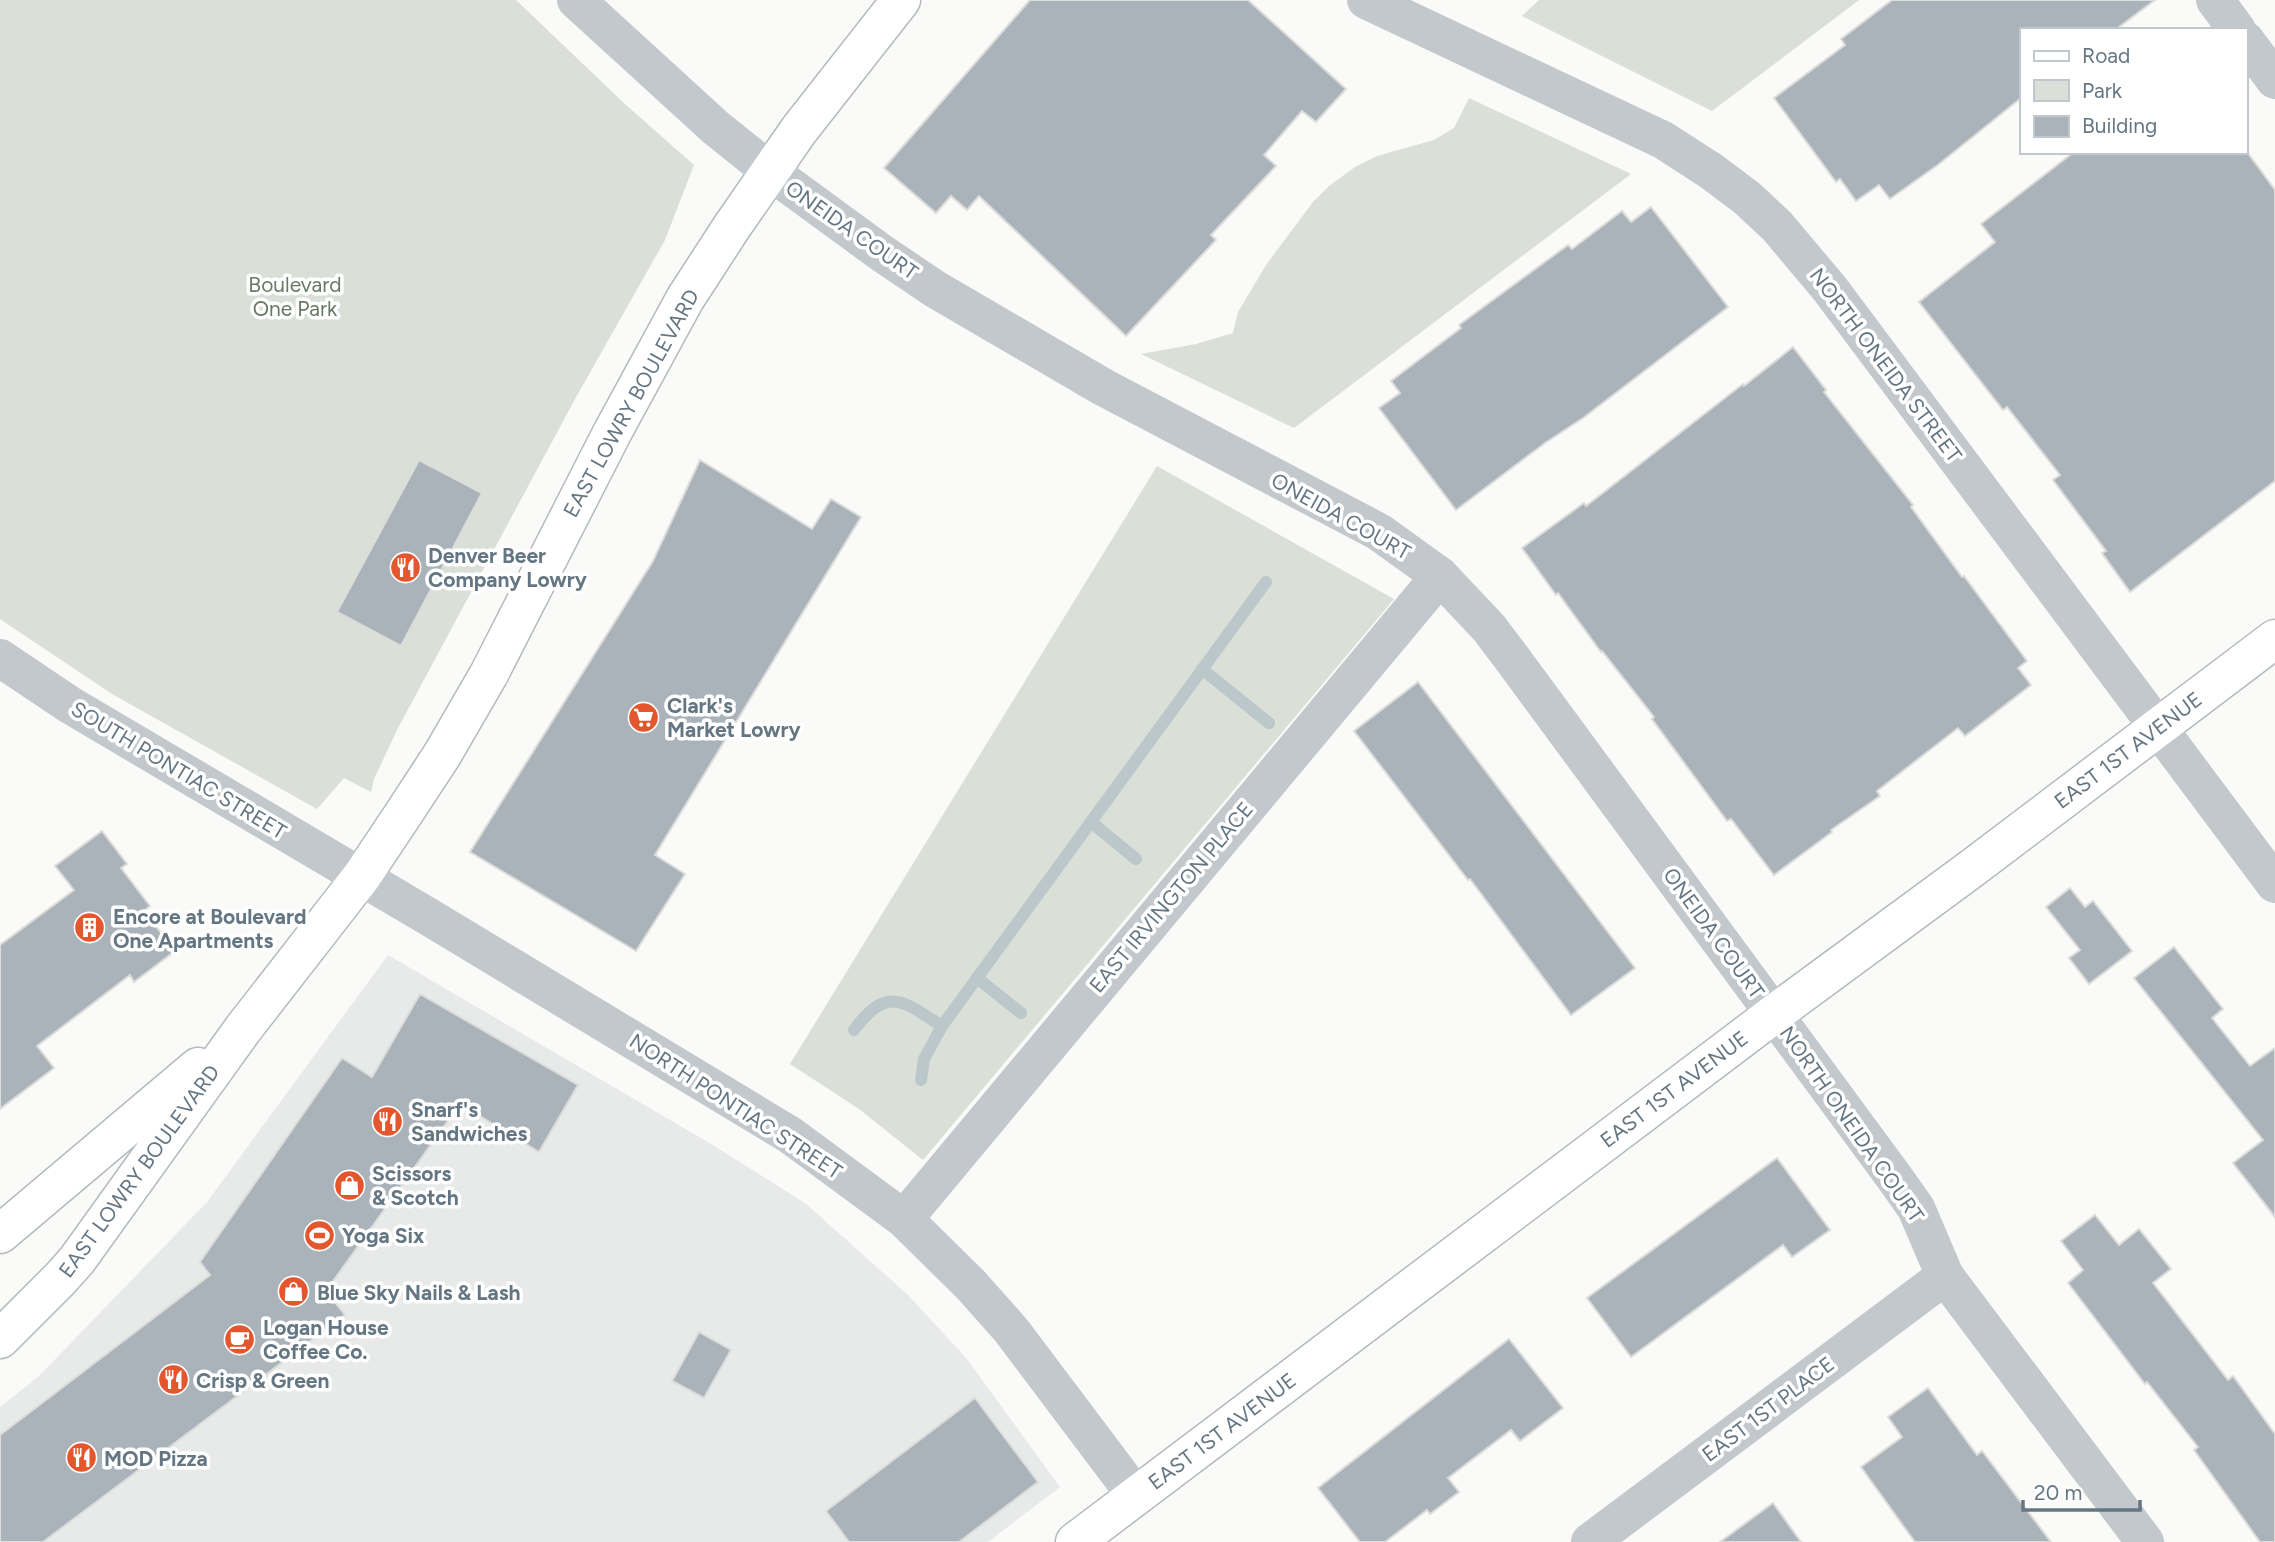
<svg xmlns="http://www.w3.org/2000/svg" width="2275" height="1542" viewBox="0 0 2275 1542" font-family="Figtree,sans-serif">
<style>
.built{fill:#e8e9e9}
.green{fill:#dadfd7}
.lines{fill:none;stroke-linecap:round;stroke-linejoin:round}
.stream{stroke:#bbc7cb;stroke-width:12}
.building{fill:#aab3b9;stroke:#dcdcda;stroke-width:2}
.secondary-casing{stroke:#b3babf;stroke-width:41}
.street{stroke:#c3c8cc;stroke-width:38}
.secondary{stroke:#fff;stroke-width:38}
.labels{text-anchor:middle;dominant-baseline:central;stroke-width:7;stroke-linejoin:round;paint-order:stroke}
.street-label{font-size:21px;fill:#657683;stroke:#fff}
.park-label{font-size:21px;fill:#687a64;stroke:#fff}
.poi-label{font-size:21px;font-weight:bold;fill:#657683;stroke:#fff;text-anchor:start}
</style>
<rect width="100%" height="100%" fill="#fafaf8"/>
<!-- built -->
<path class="built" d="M388,955L711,1144L805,1203L908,1295L967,1359L1060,1487L988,1542H0V1407L39,1376L207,1202Z"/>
<!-- green -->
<g class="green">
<path d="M0,0H516L626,105L694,165L665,240L575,399L398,728L374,779L371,792L344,778L317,809L112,694L0,619Z"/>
<path d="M1539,0H1859L1712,111L1522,16Z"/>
<path d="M1469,98L1631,174L1294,428L1141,354L1196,344L1233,333L1238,312L1266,265L1313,202L1329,186L1355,167L1377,156L1434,140L1454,128Z"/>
<path d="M1157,466L1394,599L923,1160L859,1109L790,1064Z"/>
</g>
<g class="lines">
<!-- stream -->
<g class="stream">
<path d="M1202,669L1269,723"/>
<path d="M1091,822L1136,859"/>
<path d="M977,978L1021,1013"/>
<path d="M854,1030C887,985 903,1001 942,1026"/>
<path d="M921,1080L924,1059L942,1026L1266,582"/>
</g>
</g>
<!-- building -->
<g class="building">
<path d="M1030,0H1248L1346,89L1316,122L1302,111L1264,155L1276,166L1211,235L1216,240L1126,336L979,196L967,210L951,196L936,213L884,168Z"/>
<path d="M1892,0H2155L2115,30H2021V98L1939,164L1890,199L1879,185L1856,201L1840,179L1836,182L1774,98L1845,45L1841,39Z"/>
<path d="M2074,152H2247L2275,190V481L2130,592L2102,553L2106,551L2053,480L2060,475L2007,407L2003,410L1919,302L1995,242L1981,224Z"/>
<path d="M1651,207L1728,307L1583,418L1545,443L1456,510L1379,408L1400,393L1391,381L1461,328L1459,325L1568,245L1572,249L1622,211L1631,222Z"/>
<path d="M1793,347L1826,390L1824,392L1913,505L1911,507L1962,577L1964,576L2027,661L2018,668L2031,685L1965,736L1958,728L1877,791L1880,796L1831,830L1832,832L1774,875L1731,819L1727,821L1652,719L1654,717L1602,651L1601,652L1558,593L1556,595L1522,548L1584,503L1586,506L1743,384L1744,386Z"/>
<path d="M419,460L482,493L401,646L337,612Z"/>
<path d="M700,460L812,529L831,499L861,517L655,855L685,874L636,951L470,852L653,561Z"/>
<path d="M1418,682L1635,968L1571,1015L1470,879L1468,880L1354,731Z"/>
<path d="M102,831L127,864L121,868L150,906L144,911L175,951L134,982L130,975L37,1046L54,1068L0,1109V945L74,890L55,866Z"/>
<path d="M2070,888L2085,907L2093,901L2132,951L2089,984L2069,958L2080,950L2046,907Z"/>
<path d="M2174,947L2223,1009L2212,1018L2250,1066L2275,1048V1217L2233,1163L2263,1140L2134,978Z"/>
<path d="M420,994L578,1085L539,1152L460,1104L326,1291L345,1315L43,1542H0V1435L210,1275L200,1262L342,1058L372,1077Z"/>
<path d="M1777,1158L1830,1230L1792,1257L1783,1245L1631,1357L1587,1298Z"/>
<path d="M2095,1215L2119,1245L2139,1229L2171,1269L2153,1283L2228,1380L2233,1376L2275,1434V1542H2260L2194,1450L2198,1447L2147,1382L2145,1384L2068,1283L2083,1270L2061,1241Z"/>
<path d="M699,1332L731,1350L704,1398L672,1381Z"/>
<path d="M1509,1339L1563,1408L1520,1441L1511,1430L1448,1478L1459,1492L1430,1514L1427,1510L1385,1542H1360L1318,1488Z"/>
<path d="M1928,1388L1977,1455L1982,1451L2051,1542H1915L1861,1467L1902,1437L1888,1417Z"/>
<path d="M975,1398L1038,1482L959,1542H849L826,1511Z"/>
<path d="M1773,1503L1801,1542H1720Z"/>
</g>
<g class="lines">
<defs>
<g id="secondary">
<path d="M0,1234L198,1067"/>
<path d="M0,1339L61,1278L77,1260L243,1029L362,876L404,813L442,755L489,674L612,433L685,299L731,228L799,130L901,0"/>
<path d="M1075,1542L1774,1014L1971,869L2275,639"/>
</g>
</defs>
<!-- secondary casing -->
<use href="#secondary" class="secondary-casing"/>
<!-- street -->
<g class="street">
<path d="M576,0L715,127L771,172L883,254L935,289L1103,387L1379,532L1440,576L1489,628L1511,657L1894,1177L1916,1208L1945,1276L2145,1542"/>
<path d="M1366,0L1663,140L1711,171L1747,198L1777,226L1830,289L2275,884"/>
<path d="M2215,0L2237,30"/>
<path d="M2245,40L2275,80"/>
<path d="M0,658L70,705L429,917L790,1135L904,1219L971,1285L1011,1330L1136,1496"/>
<path d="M904,1219L1440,576"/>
<path d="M1590,1542L1945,1276"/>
</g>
<!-- secondary -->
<use href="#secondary" class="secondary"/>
</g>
<!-- icons -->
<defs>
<symbol id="restaurant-disc" viewBox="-11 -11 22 22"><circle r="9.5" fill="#e4572e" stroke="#fff"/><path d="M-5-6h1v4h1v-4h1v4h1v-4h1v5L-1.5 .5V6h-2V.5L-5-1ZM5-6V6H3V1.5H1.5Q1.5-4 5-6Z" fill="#fff"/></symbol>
<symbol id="supermarket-disc" viewBox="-11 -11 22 22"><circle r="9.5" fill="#e4572e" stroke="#fff"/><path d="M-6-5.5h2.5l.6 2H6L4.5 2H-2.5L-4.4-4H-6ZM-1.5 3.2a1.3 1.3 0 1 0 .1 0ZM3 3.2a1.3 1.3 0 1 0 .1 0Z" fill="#fff"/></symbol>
<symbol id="building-disc" viewBox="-11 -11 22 22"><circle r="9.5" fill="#e4572e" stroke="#fff"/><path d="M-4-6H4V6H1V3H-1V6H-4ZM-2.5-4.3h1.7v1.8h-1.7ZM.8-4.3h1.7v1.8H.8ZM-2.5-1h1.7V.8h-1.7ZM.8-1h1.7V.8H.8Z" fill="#fff"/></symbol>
<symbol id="shop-disc" viewBox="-11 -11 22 22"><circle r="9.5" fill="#e4572e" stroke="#fff"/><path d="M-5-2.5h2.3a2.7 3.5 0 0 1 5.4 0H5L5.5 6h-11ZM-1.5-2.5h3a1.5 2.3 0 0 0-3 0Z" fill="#fff"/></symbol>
<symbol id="stadium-disc" viewBox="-11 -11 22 22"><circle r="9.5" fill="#e4572e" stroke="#fff"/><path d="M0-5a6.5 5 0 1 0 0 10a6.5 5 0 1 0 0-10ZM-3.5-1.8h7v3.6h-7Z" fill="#fff"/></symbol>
<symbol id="cafe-disc" viewBox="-11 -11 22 22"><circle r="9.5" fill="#e4572e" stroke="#fff"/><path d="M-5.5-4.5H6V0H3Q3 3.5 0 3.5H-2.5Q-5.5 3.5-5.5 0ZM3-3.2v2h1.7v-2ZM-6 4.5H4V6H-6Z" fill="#fff"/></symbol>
</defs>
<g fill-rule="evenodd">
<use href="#restaurant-disc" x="388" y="550" width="35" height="35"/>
<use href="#supermarket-disc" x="626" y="700" width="35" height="35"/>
<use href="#building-disc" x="72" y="910" width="35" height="35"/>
<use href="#restaurant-disc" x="370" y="1104" width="35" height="35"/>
<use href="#shop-disc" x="332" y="1168" width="35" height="35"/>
<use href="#stadium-disc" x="302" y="1218" width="35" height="35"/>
<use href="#shop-disc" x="276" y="1274" width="35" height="35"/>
<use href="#cafe-disc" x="222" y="1322" width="35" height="35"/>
<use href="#restaurant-disc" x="156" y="1362" width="35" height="35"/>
<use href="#restaurant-disc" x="64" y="1440" width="35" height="35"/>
</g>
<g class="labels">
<!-- street labels -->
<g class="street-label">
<text transform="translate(852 230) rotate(35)">ONEIDA COURT</text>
<text transform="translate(1886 365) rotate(53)">NORTH ONEIDA STREET</text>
<text transform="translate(631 403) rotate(-61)">EAST LOWRY BOULEVARD</text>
<text transform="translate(1341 516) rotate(29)">ONEIDA COURT</text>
<text transform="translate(2128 750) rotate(-37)">EAST 1ST AVENUE</text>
<text transform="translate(179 770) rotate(31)">SOUTH PONTIAC STREET</text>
<text transform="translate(1171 897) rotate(-50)">EAST IRVINGTON PLACE</text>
<text transform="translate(1714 933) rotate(54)">ONEIDA COURT</text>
<text transform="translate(1674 1089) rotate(-37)">EAST 1ST AVENUE</text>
<text transform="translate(736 1106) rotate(33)">NORTH PONTIAC STREET</text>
<text transform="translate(1852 1124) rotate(55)">NORTH ONEIDA COURT</text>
<text transform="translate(139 1171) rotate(-54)">EAST LOWRY BOULEVARD</text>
<text transform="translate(1768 1409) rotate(-37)">EAST 1ST PLACE</text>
<text transform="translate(1222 1431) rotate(-37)">EAST 1ST AVENUE</text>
</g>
<!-- park labels -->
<g class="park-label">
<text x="295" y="284">Boulevard<tspan x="295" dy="24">One Park</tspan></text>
</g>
<!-- poi labels -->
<g class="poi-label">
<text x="428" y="555">Denver Beer<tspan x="428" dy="24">Company Lowry</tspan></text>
<text x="667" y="705">Clark's<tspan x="667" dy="24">Market Lowry</tspan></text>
<text x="113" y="916">Encore at Boulevard<tspan x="113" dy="24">One Apartments</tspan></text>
<text x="411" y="1109">Snarf's<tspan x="411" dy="24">Sandwiches</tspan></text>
<text x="372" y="1173">Scissors<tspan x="372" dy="24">&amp; Scotch</tspan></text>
<text x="342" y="1235">Yoga Six</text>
<text x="317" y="1292">Blue Sky Nails &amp; Lash</text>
<text x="263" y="1327">Logan House<tspan x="263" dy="24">Coffee Co.</tspan></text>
<text x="196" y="1380">Crisp &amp; Green</text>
<text x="104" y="1458">MOD Pizza</text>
</g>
</g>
<!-- legend -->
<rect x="2020" y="28" width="228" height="126" fill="#ffffff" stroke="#c1c8cd" stroke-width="2"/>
<rect x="2034" y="51" width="35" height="10" fill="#ffffff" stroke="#c1c8cd" stroke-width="2"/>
<text x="2082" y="63" font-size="21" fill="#657683">Road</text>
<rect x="2034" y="80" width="35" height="21" fill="#dadfd7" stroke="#c1c8cd" stroke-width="2"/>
<text x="2082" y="98" font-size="21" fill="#657683">Park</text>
<rect x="2034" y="116" width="35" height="21" fill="#aab3b9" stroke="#c1c8cd" stroke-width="2"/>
<text x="2082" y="133" font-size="21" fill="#657683">Building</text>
<!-- scale -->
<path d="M2023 1500v10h117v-10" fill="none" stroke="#657683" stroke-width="3.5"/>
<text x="2034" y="1500" font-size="21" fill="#657683" stroke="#ffffff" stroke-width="5" paint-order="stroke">20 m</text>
</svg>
